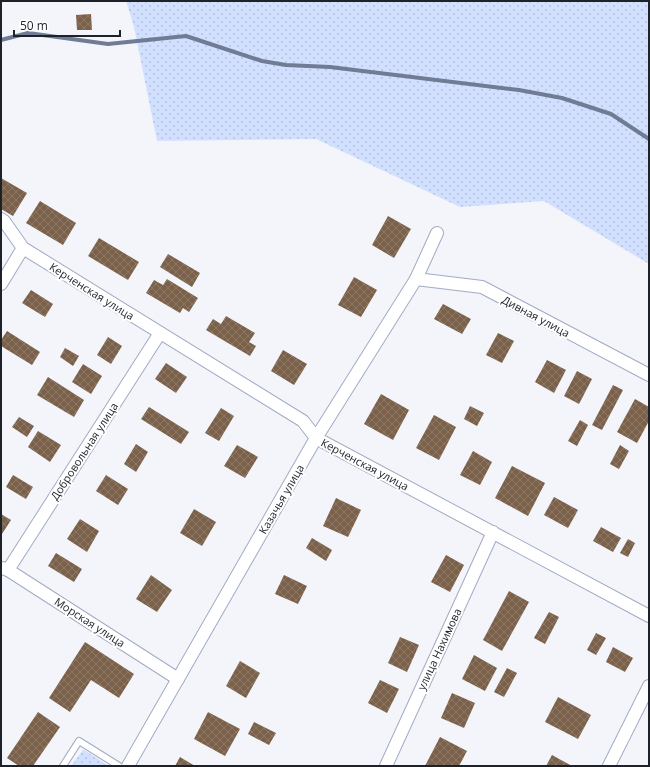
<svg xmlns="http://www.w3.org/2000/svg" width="650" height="767" viewBox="0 0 650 767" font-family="'Open Sans',sans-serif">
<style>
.grass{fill:url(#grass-dots)}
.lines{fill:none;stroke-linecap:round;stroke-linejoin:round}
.stream{stroke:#707b94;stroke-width:4}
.building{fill:url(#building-cross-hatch)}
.service-casing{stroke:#a1abc3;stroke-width:8}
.minor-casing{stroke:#a1abc3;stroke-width:14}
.service{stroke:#fff;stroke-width:6}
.minor{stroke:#fff;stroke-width:12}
.labels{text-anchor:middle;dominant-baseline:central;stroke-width:4;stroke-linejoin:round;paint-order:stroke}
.street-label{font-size:11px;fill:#1d212a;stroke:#fff}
</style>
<defs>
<pattern id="grass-dots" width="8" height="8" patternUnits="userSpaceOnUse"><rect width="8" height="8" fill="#d2e0ff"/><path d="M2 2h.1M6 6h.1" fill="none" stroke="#b4c0db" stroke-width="1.8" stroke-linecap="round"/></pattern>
<pattern id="building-cross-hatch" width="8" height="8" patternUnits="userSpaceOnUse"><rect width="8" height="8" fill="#7c614a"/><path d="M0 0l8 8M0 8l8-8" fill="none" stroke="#8c7867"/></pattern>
</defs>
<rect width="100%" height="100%" fill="#f3f5fa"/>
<!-- grass -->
<g class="grass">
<path d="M126,1H649V264L544,201L460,207L316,139L157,141L134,27Z"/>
<path d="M83,750H84L109,766H71Z"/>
</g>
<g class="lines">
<!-- stream -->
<path class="stream" d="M1,40L28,33L108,44L186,36L262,61L286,65L330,67L519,90L562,98L611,114L649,139"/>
</g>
<!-- building -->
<g class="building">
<path d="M91,14L92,30H77L76,15Z"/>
<path d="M1,178L27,193L13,216L1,209Z"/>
<path d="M40,201L76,223L63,245L26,223Z"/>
<path d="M388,216L411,229L394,258L372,245Z"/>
<path d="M99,238L139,262L128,280L88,256Z"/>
<path d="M168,254L200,273L192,287L160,267Z"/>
<path d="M354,277L377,290L361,317L338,305Z"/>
<path d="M167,279L198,298L189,312L183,308L180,313L146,293L154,280L163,285Z"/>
<path d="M31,290L53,304L45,317L22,303Z"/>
<path d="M443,304L471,319L462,334L434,319Z"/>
<path d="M226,316L255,333L249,342L256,346L250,356L206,330L213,319L221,324Z"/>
<path d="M7,331L40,352L32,365L1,346V340Z"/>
<path d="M498,333L514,341L502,363L486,355Z"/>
<path d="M108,337L122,346L111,364L97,355Z"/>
<path d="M65,348L79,356L73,366L60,357Z"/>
<path d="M283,350L307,364L294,385L271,371Z"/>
<path d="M547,360L566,370L554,393L535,382Z"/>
<path d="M166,363L187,377L176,393L155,379Z"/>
<path d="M83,364L102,376L91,394L72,382Z"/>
<path d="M577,371L592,379L579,404L564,396Z"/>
<path d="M48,377L84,400L74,417L37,395Z"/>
<path d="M613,385L623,390L602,430L592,425Z"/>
<path d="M381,394L409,410L393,440L364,424Z"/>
<path d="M635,399L649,407V421L637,443L617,432Z"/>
<path d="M470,406L484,413L477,426L464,419Z"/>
<path d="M149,407L189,432L181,444L141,419Z"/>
<path d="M221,408L234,416L219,441L205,433Z"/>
<path d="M434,415L456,427L439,460L416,448Z"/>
<path d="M19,417L34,426L27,437L12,427Z"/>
<path d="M580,420L588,425L577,446L568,441Z"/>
<path d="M38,431L61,445L50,462L28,447Z"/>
<path d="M136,444L148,452L136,472L124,464Z"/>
<path d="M237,445L258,457L245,478L224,466Z"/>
<path d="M620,445L629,451L619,469L610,464Z"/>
<path d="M473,451L492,462L480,485L460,475Z"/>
<path d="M512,466L545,483L528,516L495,498Z"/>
<path d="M13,475L33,487L26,499L6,487Z"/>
<path d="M106,475L128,489L118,505L96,491Z"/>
<path d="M554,497L578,510L568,528L544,515Z"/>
<path d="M336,498L361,510L348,537L323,526Z"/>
<path d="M194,509L216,522L202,546L180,533Z"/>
<path d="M1,514L11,520L2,534L1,533Z"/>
<path d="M80,519L99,531L87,552L67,539Z"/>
<path d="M601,527L621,538L613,552L593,541Z"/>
<path d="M312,538L332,550L326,561L306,548Z"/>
<path d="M628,539L635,543L628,557L620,553Z"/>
<path d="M56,553L82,569L74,582L48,566Z"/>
<path d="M446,555L464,565L450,592L431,582Z"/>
<path d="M151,575L172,590L157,612L136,599Z"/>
<path d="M284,575L307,586L298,604L275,594Z"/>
<path d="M509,591L529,602L502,651L483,640Z"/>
<path d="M549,612L559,617L545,644L534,638Z"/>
<path d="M596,633L606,638L596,655L587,650Z"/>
<path d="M400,637L419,645L407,672L388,663Z"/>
<path d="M85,642L134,674L119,698L91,680L70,712L49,698Z"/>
<path d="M613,647L633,658L625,672L606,662Z"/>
<path d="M474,655L497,668L485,691L462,679Z"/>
<path d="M240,661L260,673L246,698L226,686Z"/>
<path d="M507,668L517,673L504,697L494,692Z"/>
<path d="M380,680L399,689L387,713L368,703Z"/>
<path d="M452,693L475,703L464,728L441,718Z"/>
<path d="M558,697L591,715L578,739L545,722Z"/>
<path d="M38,712L60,727L33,766H19L7,758Z"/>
<path d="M208,712L240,729L225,756L194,739Z"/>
<path d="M254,722L276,733L269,745L248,734Z"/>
<path d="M440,737L467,751L459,766H425Z"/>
<path d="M552,755L572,766H546Z"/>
<path d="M180,757L195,766H175Z"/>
</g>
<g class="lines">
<defs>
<path id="service" d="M63,766L79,741L119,766"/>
<g id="minor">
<path d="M1,219L4,221L23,248L303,421L316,438L649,616"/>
<path d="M416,279L482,287L649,375"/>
<path d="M1,284L23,248"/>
<path d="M2,568L8,570L178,679"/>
<path d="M8,570L160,333"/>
<path d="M128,766L316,438L416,279L437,233"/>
<path d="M386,766L493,532"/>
<path d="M609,766L649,686"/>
</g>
</defs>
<!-- service casing -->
<use href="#service" class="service-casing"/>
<!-- minor casing -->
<use href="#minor" class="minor-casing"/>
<!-- service -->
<use href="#service" class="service"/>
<!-- minor -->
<use href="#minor" class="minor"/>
</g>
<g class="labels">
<!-- street labels -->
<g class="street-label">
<text transform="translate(92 291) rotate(32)">Керченская улица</text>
<text transform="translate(536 316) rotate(28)">Дивная улица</text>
<text transform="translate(84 451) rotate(-57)">Добровольная улица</text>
<text transform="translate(365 464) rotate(28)">Керченская улица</text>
<text transform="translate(281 499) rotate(-60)">Казачья улица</text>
<text transform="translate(90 622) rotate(33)">Морская улица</text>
<text transform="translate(439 649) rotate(-65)">улица Нахимова</text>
</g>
</g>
<!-- border -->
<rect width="650" height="767" fill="none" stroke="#1d212a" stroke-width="4"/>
<!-- scale -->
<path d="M14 30v6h106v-6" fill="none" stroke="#1d212a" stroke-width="2"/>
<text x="20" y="30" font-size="12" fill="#1d212a" stroke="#ffffff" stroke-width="3" paint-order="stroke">50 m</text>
</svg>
